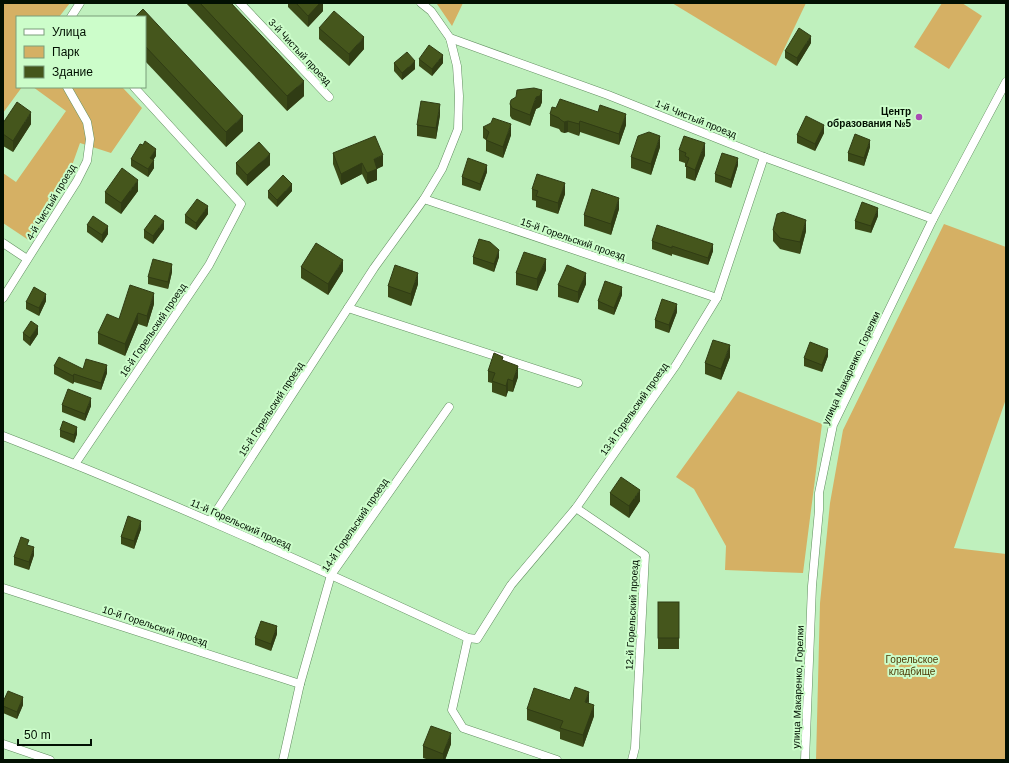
<svg xmlns="http://www.w3.org/2000/svg" width="1009" height="763" viewBox="0 0 1009 763" font-family="Helvetica,sans-serif">
<style>
.green{fill:#d5b064}
.lines{fill:none;stroke-linecap:round;stroke-linejoin:round}
.minor-casing{stroke:#628f60;stroke-width:9}
.minor{stroke:#fff;stroke-width:8}
.wall{fill:#3b4a18}
.shaded-wall{fill:#303c14}
.building{fill:#45561c;stroke:#303c14}
.poi-dot{fill:#a94ab3;stroke:#ccfdca;stroke-width:1.5}
.labels{text-anchor:middle;dominant-baseline:central;stroke-width:4;stroke-linejoin:round;paint-order:stroke}
.street-label{font-size:10px;fill:#021002;stroke:#ccfdca}
.poi-label{font-size:10px;font-weight:bold;fill:#021002;stroke:#ccfdca;text-anchor:end}
.park-label{font-size:10px;fill:#4e3905;stroke:#ccfdca}
</style>
<rect width="100%" height="100%" fill="#bff0bd"/>
<!-- green -->
<g class="green">
<path d="M3,3H70L59,17H17V87H22L3,113Z"/>
<path d="M435,3H463L452,26L437,4Z"/>
<path d="M672,3H806L776,66Z"/>
<path d="M942,3H962L982,16L949,69L914,47Z"/>
<path d="M33,87H122L142,108L111,153L80,143L65,185L30,241L3,223V173L16,182L66,111Z"/>
<path d="M944,224L1006,247V399L954,548L1006,554V760H816L820,603L830,503L843,430Z"/>
<path d="M738,391L822,424L803,573L725,570L726,546L694,489L676,477Z"/>
</g>
<g class="lines">
<defs>
<g id="minor">
<path d="M240,3L329,97"/>
<path d="M421,3L431,11L450,38L457,66L459,96L458,129L442,169L424,199"/>
<path d="M71,17L80,3"/>
<path d="M450,38L608,95L764,157L933,219"/>
<path d="M3,243L27,259"/>
<path d="M3,298L77,181L87,161L90,139L87,122L67,87"/>
<path d="M348,308L578,383"/>
<path d="M3,436C161,497 315,567 468,638L477,639L511,585L576,508L676,365L717,298L764,157"/>
<path d="M75,464L209,265L241,204L134,87"/>
<path d="M576,508L645,555L635,748L632,760"/>
<path d="M210,521L374,268L424,199L717,298"/>
<path d="M3,588L300,684"/>
<path d="M468,638L452,710L463,728L557,760"/>
<path d="M3,744L50,760"/>
<path d="M283,760L300,684L331,575L449,407"/>
<path d="M805,760L812,586L819,510V493L833,425L933,219L1006,82"/>
</g>
</defs>
<!-- minor casing -->
<use href="#minor" class="minor-casing"/>
<!-- minor -->
<use href="#minor" class="minor"/>
</g>
<!-- wall -->
<g class="wall">
<path d="M186,3H231L304,96L287,111Z"/>
<path d="M288,3H323V11L308,27L288,7Z"/>
<path d="M145,17L243,131L226,147L145,61Z"/>
<path d="M319,28L364,49L349,66L319,39Z"/>
<path d="M811,43L797,66L785,58V51Z"/>
<path d="M419,59L443,63L432,76L419,66Z"/>
<path d="M394,63L415,69L402,80L394,71Z"/>
<path d="M542,102L540,107L536,109L530,126L512,119L510,116V104Z"/>
<path d="M550,114L626,125L619,145L580,132L579,136L568,132L564,133L561,132L559,129L550,126Z"/>
<path d="M440,115L436,139L417,136V125Z"/>
<path d="M3,123L31,124L13,152L3,146Z"/>
<path d="M483,127L511,135L503,158L486,151V140L483,138Z"/>
<path d="M824,133L815,151L797,143V135Z"/>
<path d="M660,147L651,175L631,168V157Z"/>
<path d="M870,147L864,166L848,161V153Z"/>
<path d="M679,150L705,155L695,181L686,178V167H685V163L679,161Z"/>
<path d="M333,153L383,166L377,169V180L367,184L362,174L341,185L333,164Z"/>
<path d="M156,156L153,160L154,168L148,177L131,166V159Z"/>
<path d="M236,163L270,165L247,186L236,174Z"/>
<path d="M738,165L731,188L715,182V174Z"/>
<path d="M487,172L480,191L462,185V177Z"/>
<path d="M532,189L565,194L558,214L536,207V201L532,200Z"/>
<path d="M138,191L121,214L105,203V192Z"/>
<path d="M268,191H292L277,207L268,198Z"/>
<path d="M619,209L611,235L584,226V215Z"/>
<path d="M208,214L196,230L185,223V215Z"/>
<path d="M878,216L871,233L855,229V221Z"/>
<path d="M87,225L108,234L102,243L87,232Z"/>
<path d="M164,229L153,244L144,238V230Z"/>
<path d="M773,230L806,231L800,254L780,249L773,241Z"/>
<path d="M652,241L713,251L708,265L672,254V256L652,249Z"/>
<path d="M473,257H499L494,272L473,264Z"/>
<path d="M301,267L343,271L328,295L301,278Z"/>
<path d="M546,270L537,291L516,285V273Z"/>
<path d="M172,272L168,289L148,284V277Z"/>
<path d="M418,284L411,306L388,297V286Z"/>
<path d="M586,284L578,303L558,297V285Z"/>
<path d="M622,295L614,315L598,309V301Z"/>
<path d="M46,301L39,316L26,309V302Z"/>
<path d="M154,304L147,327L138,324L125,356L98,344V333L119,319Z"/>
<path d="M677,312L669,333L655,328V320Z"/>
<path d="M23,333L38,334L30,346L23,340Z"/>
<path d="M828,356L822,372L804,366V358Z"/>
<path d="M730,357L721,380L705,374V363Z"/>
<path d="M503,361L518,377L513,392L508,391L506,397L492,392V383L488,382V371Z"/>
<path d="M54,366L83,369L107,373L101,390L74,382L73,384L54,374Z"/>
<path d="M62,405L91,406L85,421L62,412Z"/>
<path d="M60,430L77,434L74,443L60,437Z"/>
<path d="M610,493L640,501L629,518L610,505Z"/>
<path d="M141,529L134,549L121,544V537Z"/>
<path d="M34,555L29,570L14,565V557Z"/>
<rect x="658" y="602" width="21" height="47"/>
<path d="M277,634L271,651L255,645V638Z"/>
<path d="M570,700L589,703L594,716L583,747L560,739V732L527,720V709Z"/>
<path d="M3,702L23,705L17,719L3,713Z"/>
<path d="M451,744L445,760H429L423,758V746Z"/>
</g>
<!-- shaded-wall -->
<g class="shaded-wall">
<path d="M320,3H323V11L308,27V16Z"/>
<path d="M811,36V43L797,66V58Z"/>
<path d="M364,37V49L349,66V54Z"/>
<path d="M443,55V63L432,76V69Z"/>
<path d="M415,61V69L402,80V73Z"/>
<path d="M304,81V96L287,111V96Z"/>
<path d="M542,90V102L540,107L536,109L530,126V115L536,97Z"/>
<path d="M440,104V115L436,139V128Z"/>
<path d="M31,112V124L13,152V141Z"/>
<path d="M626,114V125L619,145V134Z"/>
<path d="M243,116V131L226,147V132Z"/>
<path d="M568,121V132L564,133V122Z"/>
<path d="M580,121V132L579,136V124Z"/>
<path d="M511,124V135L503,158V147Z"/>
<path d="M824,125V133L815,151V144Z"/>
<path d="M660,136V147L651,175V164Z"/>
<path d="M870,140V147L864,166V158Z"/>
<path d="M705,143V155L695,181V170Z"/>
<path d="M156,149V156L150,165V158Z"/>
<path d="M270,154V165L247,186V175Z"/>
<path d="M383,155V166L374,170V159Z"/>
<path d="M738,158V165L731,188V180Z"/>
<path d="M154,160V168L148,177V169Z"/>
<path d="M362,163V174L341,185V174Z"/>
<path d="M487,165V172L480,191V184Z"/>
<path d="M377,169V180L367,184V173Z"/>
<path d="M138,180V191L121,214V203Z"/>
<path d="M565,183V194L558,214V203Z"/>
<path d="M292,184V191L277,207V200Z"/>
<path d="M619,198V209L611,235V224Z"/>
<path d="M208,206V214L196,230V223Z"/>
<path d="M878,208V216L871,233V226Z"/>
<path d="M806,220V231L800,254V242Z"/>
<path d="M164,221V229L153,244V236Z"/>
<path d="M108,226V234L102,243V235Z"/>
<path d="M713,244V251L708,265V258Z"/>
<path d="M499,250V257L494,272V264Z"/>
<path d="M546,259V270L537,291V279Z"/>
<path d="M343,260V271L328,295V284Z"/>
<path d="M172,264V272L168,289V282Z"/>
<path d="M418,273V284L411,306V294Z"/>
<path d="M586,273V284L578,303V292Z"/>
<path d="M622,287V295L614,315V308Z"/>
<path d="M154,293V304L147,327V316Z"/>
<path d="M46,294V301L39,316V308Z"/>
<path d="M677,304V312L669,333V325Z"/>
<path d="M138,313V324L125,356V344Z"/>
<path d="M38,326V334L30,346V338Z"/>
<path d="M730,345V357L721,380V369Z"/>
<path d="M828,349V356L822,372V365Z"/>
<path d="M107,365V373L101,390V383Z"/>
<path d="M518,366V377L513,392V381Z"/>
<path d="M74,374V382L73,384V376Z"/>
<path d="M508,379V391L506,397V386Z"/>
<path d="M91,398V406L85,421V414Z"/>
<path d="M77,427V434L74,443V435Z"/>
<path d="M640,490V501L629,518V506Z"/>
<path d="M141,521V529L134,549V541Z"/>
<path d="M34,547V555L29,570V562Z"/>
<path d="M277,626V634L271,651V644Z"/>
<path d="M589,692V703L585,702Z"/>
<path d="M23,697V705L17,719V712Z"/>
<path d="M594,705V716L583,747V735Z"/>
<path d="M451,733V744L445,760H443V754Z"/>
</g>
<!-- building -->
<g class="building">
<path d="M200,3H231L304,81L287,96Z"/>
<path d="M296,3H320L308,16Z"/>
<path d="M143,9L243,116L226,132L145,46V17H135Z"/>
<path d="M334,11L364,37L349,54L319,28Z"/>
<path d="M799,28L811,36L797,58L785,51Z"/>
<path d="M429,45L443,55L432,69L419,59Z"/>
<path d="M407,52L415,61L402,73L394,63Z"/>
<path d="M534,88L542,90L540,96L536,97L530,115L512,108L510,104L511,100L516,97L517,90Z"/>
<path d="M560,99L598,112L600,105L626,114L619,134L580,121L579,124L568,121L564,122L561,120L559,118L550,114L552,107L556,108Z"/>
<path d="M421,101L440,104L436,128L417,125Z"/>
<path d="M17,102L31,112L13,141L3,134V123Z"/>
<path d="M806,116L824,125L815,144L797,135Z"/>
<path d="M493,118L511,124L503,147L486,140L489,132L483,127L491,123Z"/>
<path d="M649,132L660,136L651,164L631,157L638,136Z"/>
<path d="M855,134L870,140L864,158L848,153Z"/>
<path d="M375,136L383,155L374,159L377,169L367,173L362,163L341,174L333,153Z"/>
<path d="M684,136L705,143L695,170L686,166L689,158L685,156L686,153L679,150Z"/>
<path d="M145,141L156,149L150,158L154,160L148,169L131,159L140,144L143,145Z"/>
<path d="M259,142L270,154L247,175L236,163Z"/>
<path d="M722,153L738,158L731,180L715,174Z"/>
<path d="M468,158L487,165L480,184L462,177Z"/>
<path d="M122,168L138,180L121,203L105,192Z"/>
<path d="M537,174L565,183L558,203L536,196L538,191L532,189Z"/>
<path d="M283,175L292,184L277,200L268,191Z"/>
<path d="M592,189L619,198L611,224L584,215Z"/>
<path d="M197,199L208,206L196,223L185,215Z"/>
<path d="M862,202L878,208L871,226L855,221Z"/>
<path d="M783,212L806,220L800,242L780,238L773,230L777,214Z"/>
<path d="M155,215L164,221L153,236L144,230Z"/>
<path d="M93,216L108,226L102,235L87,225Z"/>
<path d="M657,225L713,244L708,258L672,246V248L652,241Z"/>
<path d="M479,239L490,242L499,250L494,264L473,257Z"/>
<path d="M316,243L343,260L328,284L301,267Z"/>
<path d="M524,252L546,259L537,279L516,273Z"/>
<path d="M153,259L172,264L168,282L148,277Z"/>
<path d="M395,265L418,273L411,294L388,286Z"/>
<path d="M567,265L586,273L578,292L558,285Z"/>
<path d="M605,281L622,287L614,308L598,301Z"/>
<path d="M130,285L154,293L147,316L138,313L125,344L98,333L107,314L119,319Z"/>
<path d="M34,287L46,294L39,308L26,302Z"/>
<path d="M662,299L677,304L669,325L655,320Z"/>
<path d="M31,321L38,326L30,338L23,333Z"/>
<path d="M713,340L730,345L721,369L705,363Z"/>
<path d="M810,342L828,349L822,365L804,358Z"/>
<path d="M494,353L503,357L502,360L518,366L513,381L508,379L506,386L492,381L495,373L488,371Z"/>
<path d="M59,357L83,369L86,359L107,365L101,383L74,374L73,376L54,366Z"/>
<path d="M68,389L91,398L85,414L62,405Z"/>
<path d="M63,421L77,427L74,435L60,430Z"/>
<path d="M621,477L640,490L629,506L610,493Z"/>
<path d="M128,516L141,521L134,541L121,537Z"/>
<path d="M21,537L29,540L27,545L34,547L29,562L14,557Z"/>
<rect x="658" y="602" width="21" height="36"/>
<path d="M261,621L277,626L271,644L255,638Z"/>
<path d="M575,687L589,692L585,702L594,705L583,735L560,728L563,721L527,709L534,688L570,700Z"/>
<path d="M8,691L23,697L17,712L3,706V702Z"/>
<path d="M431,726L451,733L443,754L423,746Z"/>
</g>
<!-- markers -->
<circle class="poi-dot" cx="919" cy="117" r="4"/>
<g class="labels">
<!-- street labels -->
<g class="street-label">
<text transform="translate(300 52) rotate(47)">3-й Чистый проезд</text>
<text transform="translate(696 119) rotate(22)">1-й Чистый проезд</text>
<text transform="translate(51 202) rotate(-59)">4-й Чистый проезд</text>
<text transform="translate(573 239) rotate(19)">15-й Горельский проезд</text>
<text transform="translate(153 330) rotate(-56)">16-й Горельский проезд</text>
<text transform="translate(851 368) rotate(-65)">улица Макаренко, Горелки</text>
<text transform="translate(271 409) rotate(-57)">15-й Горельский проезд</text>
<text transform="translate(634 409) rotate(-55)">13-й Горельский проезд</text>
<text transform="translate(241 524) rotate(24)">11-й Горельский проезд</text>
<text transform="translate(355 525) rotate(-56)">14-й Горельский проезд</text>
<text transform="translate(632 615) rotate(-87)">12-й Горельский проезд</text>
<text transform="translate(155 626) rotate(18)">10-й Горельский проезд</text>
<text transform="translate(798 687) rotate(-88)">улица Макаренко, Горелки</text>
</g>
<!-- poi labels -->
<g class="poi-label">
<text x="911" y="111">Центр<tspan x="911" dy="12">образования №5</tspan></text>
</g>
<!-- park labels -->
<g class="park-label">
<text x="912" y="659">Горельское<tspan x="912" dy="12">кладбище</tspan></text>
</g>
</g>
<!-- border -->
<rect width="1009" height="763" fill="none" stroke="#021002" stroke-width="8"/>
<!-- legend -->
<rect x="16" y="16" width="130" height="72" fill="#ccfdca" stroke="#7b9e7a"/>
<rect x="24" y="29" width="20" height="6" fill="#ffffff" stroke="#7b9e7a"/>
<text x="52" y="36" font-size="12" fill="#021002">Улица</text>
<rect x="24" y="46" width="20" height="12" fill="#d5b064" stroke="#7b9e7a"/>
<text x="52" y="56" font-size="12" fill="#021002">Парк</text>
<rect x="24" y="66" width="20" height="12" fill="#45561c" stroke="#7b9e7a"/>
<text x="52" y="76" font-size="12" fill="#021002">Здание</text>
<!-- scale -->
<path d="M18 739v6h73v-6" fill="none" stroke="#021002" stroke-width="2"/>
<text x="24" y="739" font-size="12" fill="#021002" stroke="#ccfdca" stroke-width="3" paint-order="stroke">50 m</text>
</svg>
